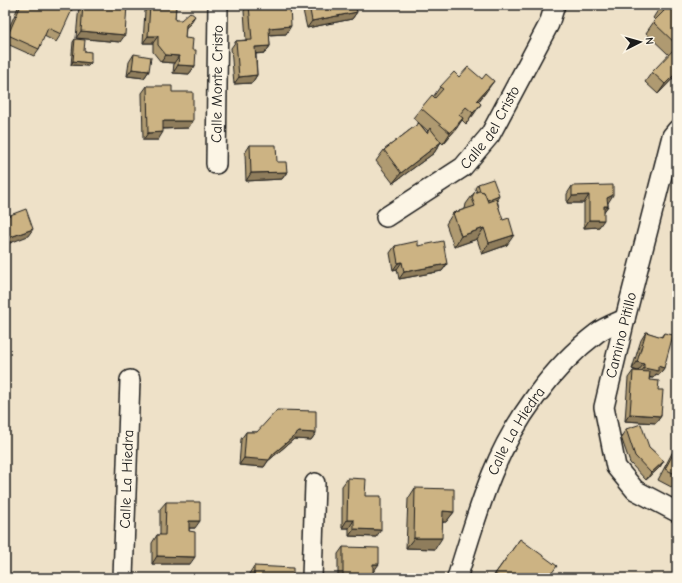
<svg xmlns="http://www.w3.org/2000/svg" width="682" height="583" viewBox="0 0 682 583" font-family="'Comic Neue',sans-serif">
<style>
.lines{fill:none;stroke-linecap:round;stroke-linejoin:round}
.street-casing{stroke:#1c1c1c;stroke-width:22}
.street{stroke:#fcf5e5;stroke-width:19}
.wall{fill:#af9a71;stroke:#1c1c1c;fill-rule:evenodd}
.shaded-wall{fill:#8f7d5c;stroke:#1c1c1c}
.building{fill:#ccb383;stroke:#1c1c1c}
.labels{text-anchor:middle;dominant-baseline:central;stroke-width:4;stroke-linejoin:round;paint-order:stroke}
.street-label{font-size:15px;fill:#1c1c1c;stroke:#fcf5e5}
</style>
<rect width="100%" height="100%" fill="#eee1c8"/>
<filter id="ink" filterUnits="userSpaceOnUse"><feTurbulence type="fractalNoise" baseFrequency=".025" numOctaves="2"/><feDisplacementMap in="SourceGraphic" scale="8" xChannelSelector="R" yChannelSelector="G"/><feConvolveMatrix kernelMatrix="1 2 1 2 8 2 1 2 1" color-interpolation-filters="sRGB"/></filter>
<g filter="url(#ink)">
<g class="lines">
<defs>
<g id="street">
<path d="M677,130L672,136L625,319L604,407L616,467L635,490L677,512"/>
<path id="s1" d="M216,164L218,5"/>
<path id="s2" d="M386,217L463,167L490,135L549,24L555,5"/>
<path id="s3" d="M123,578L130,380"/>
<path d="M312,578L315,483"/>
<path id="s4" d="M457,578C468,544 478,508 492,474C513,422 552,367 597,333C605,327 616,323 625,319"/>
</g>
</defs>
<!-- street casing -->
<use href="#street" class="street-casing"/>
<!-- street -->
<use href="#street" class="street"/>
</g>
<!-- wall -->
<g class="wall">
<path d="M19,5H61V34L56,42L44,36L39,49L34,56L5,43V37Z"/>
<path d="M79,5H127L120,42L76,38Z"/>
<path d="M149,5H176L175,20L190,24L186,27L185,38L192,50L195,66L189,74L173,73L174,63L161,62L153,52V43H143L145,11Z"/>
<path d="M248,5H290L286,34L269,35L270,46L265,53L256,54L257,75L252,83L234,84L231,48L236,41L246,40L244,11Z"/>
<path d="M303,5H355L357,12L352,19L307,28L302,6Z"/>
<path d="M660,7L677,13V74L658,94L645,82L652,72L669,55L646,33L655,20L653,18Z"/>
<path d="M75,39L84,51L91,63L88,66L71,65L73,42Z"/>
<path d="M134,54L149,71L144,78L127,76L129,62Z"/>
<path d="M459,77L486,92L479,101L474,114L466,124L462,120L456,129L443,144L441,142L434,153L393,183L376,161L384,150L419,123L413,118L421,108L433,97L440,87ZM420,124L428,131L427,133Z"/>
<path d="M147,86L172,92L193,121L188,128L163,129L158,140H143L142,93Z"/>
<path d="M250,145L277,162L287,172L282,179L246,181L245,153Z"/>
<path d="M478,184L497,199L507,245L482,254L477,239L454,247L446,224L453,213L465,209L466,204L474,193L477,192L475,188Z"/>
<path d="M572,186L608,203V206L604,211L599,227L584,228V203H567V194Z"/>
<path d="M395,246H418L447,264L442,271L399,279L397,269L393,270L390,253Z"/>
<path d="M646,332L661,337L664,333V368L659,375L656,374L653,378H649V380L658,390L661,416L656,423L625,421L628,378L633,371H639H638L632,369L641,340Z"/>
<path d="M626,429L649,447L664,461L659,468L646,480L630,463L621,437Z"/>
<path d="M246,432H257L316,433L311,440L294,439L268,461L264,467L239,465L241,439Z"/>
<path d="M677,446V490L658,480L672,453Z"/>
<path d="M348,478L365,496L376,537L349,536V528H342V486Z"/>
<path d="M415,488L454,512L446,522H443L435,549L406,548L408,499Z"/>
<path d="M166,502L195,528H189L190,564H152V543L157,535H160V509Z"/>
<path d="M520,539L549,578H492Z"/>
<path d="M343,547L374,571H373V578H338V554Z"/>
<path d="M254,566L293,578H249V574Z"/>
</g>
<!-- shaded-wall -->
<g class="shaded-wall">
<path d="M496,5H513L510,9Z"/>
<path d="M522,5H533L531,7Z"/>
<path d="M357,12L352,19L307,28L312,21Z"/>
<path d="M195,16L190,24L181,32L186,25Z"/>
<path d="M291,26L286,34L264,35L269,28Z"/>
<path d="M81,31L125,35L120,42L76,38Z"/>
<path d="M148,36H158L153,43H143Z"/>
<path d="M270,46L265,53L250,54L255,47Z"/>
<path d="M166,55L179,56L174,63L161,62Z"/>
<path d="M73,61L91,63L88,66L71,65Z"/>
<path d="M178,65L195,66L189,74L173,73Z"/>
<path d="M132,69L149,71L144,78L127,76Z"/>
<path d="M677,72V74L658,94L665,84Z"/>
<path d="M257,75L252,83L234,84L239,77Z"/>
<path d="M494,81L486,92L470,111L477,100Z"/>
<path d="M481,104L474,114L466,124L473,113Z"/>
<path d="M463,118L456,129L443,144L450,133Z"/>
<path d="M163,121H193L188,128L157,129Z"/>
<path d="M163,132L158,140H143L148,133Z"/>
<path d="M441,142L434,153L393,183L401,173Z"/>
<path d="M287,172L282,179L246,181L251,173Z"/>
<path d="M499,195L497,199L481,205L484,201Z"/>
<path d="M589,195L584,203H567L572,196Z"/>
<path d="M613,195L608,203L602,205L607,198Z"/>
<path d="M604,206H608L603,213Z"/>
<path d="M589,220H604L599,227L584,228Z"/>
<path d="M484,228L477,239L454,247L461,236Z"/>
<path d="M33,229L28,236L5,245V239Z"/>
<path d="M514,235L507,245L482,254L489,243Z"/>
<path d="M402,262L397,269L393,270L398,263Z"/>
<path d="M447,264L442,271L399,279L404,272Z"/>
<path d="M637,362L644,364L638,371L632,369Z"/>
<path d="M658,366L664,368L659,375L656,374L653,378L639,375L644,368Z"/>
<path d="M630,414L661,416L656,423L625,421Z"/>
<path d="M299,432L316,433L311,440L294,439L268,461L264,467L239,465L244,458L273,454Z"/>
<path d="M664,461L659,468L646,480L651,473Z"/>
<path d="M443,511L454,512L446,522H436Z"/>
<path d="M347,520H354L349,528H342Z"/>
<path d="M189,521H200L195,528H184Z"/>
<path d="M354,529L381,530L376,537L349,536Z"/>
<path d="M414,538H442L435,549L406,548Z"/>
<path d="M157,556L195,557L190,564H152Z"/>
<path d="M373,564H379L374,571H368Z"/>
</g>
<!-- building -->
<g class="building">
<path d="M21,5H61L72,10L61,34L48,28L39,49L8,35Z"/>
<path d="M83,5H127L125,35L81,31Z"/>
<path d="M150,5H176L175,20H181L190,12L195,16L186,25L185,38L193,39L192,50H196L195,66L178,65L179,56L166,55L158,45V36H148Z"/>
<path d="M249,5H290L291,26L269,28L270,46L255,47L257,75L239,77L236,41L252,40Z"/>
<path d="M309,5H355L357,12L312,21Z"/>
<path d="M662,5H668L677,13V45L653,22L664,11L660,7Z"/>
<path d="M75,39L85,40L84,51L91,52V63L73,61Z"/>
<path d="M677,46V72L665,84L652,72Z"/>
<path d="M134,54L151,57L149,71L132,69Z"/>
<path d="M468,67L482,79L486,74L494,81L477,100L481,104L473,113L466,107L459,115L463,118L450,133L421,108L432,95L435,98L443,89L440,87L454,72L459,77Z"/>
<path d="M147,86H172V92H193V121H163V132L148,133Z"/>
<path d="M419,123L427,133L430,128L441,142L401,173L384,150Z"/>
<path d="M250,145H276L277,162H286L287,172L251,173Z"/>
<path d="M493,179L499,195L487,200L484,192L480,191L478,184Z"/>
<path d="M613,185V195L607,198L608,206H604V220H589V195L572,196V186Z"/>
<path d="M479,191L484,192L488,202L496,199L503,220L509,218L514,235L489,243L484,228L461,236L453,213L475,206L472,198L474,193Z"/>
<path d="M26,209L33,229L5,239V217Z"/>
<path d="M418,241V246L443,241L447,264L404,272L402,262L398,263L395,246Z"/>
<path d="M646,332L662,337L664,333L673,335L664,368L658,366V371L644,368V364L637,362Z"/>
<path d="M633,371L650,372L649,380L659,381L658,390H663L661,416L630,414Z"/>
<path d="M277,410L316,411V433L299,432L273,454L269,460L244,458L246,432H257Z"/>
<path d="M641,424L649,447L664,461L651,473L635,456L626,429Z"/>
<path d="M677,447V475L665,469Z"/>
<path d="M348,478L366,479L365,496H381V530L354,529V520H347Z"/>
<path d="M415,488L454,489V512L443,511L442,538H414Z"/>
<path d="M166,502H200V521H189V531L195,532V557L157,556V535H165Z"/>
<path d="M520,539L557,566L548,578H501L495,574Z"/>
<path d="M343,547L379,548V564H373V578H343Z"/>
<path d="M254,566L293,568V578H254Z"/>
</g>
</g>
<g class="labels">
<!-- street labels -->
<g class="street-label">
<text stroke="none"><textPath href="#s1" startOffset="80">Calle Monte Cristo</textPath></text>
<text stroke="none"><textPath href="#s2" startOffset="140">Calle del Cristo</textPath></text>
<text transform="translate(621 335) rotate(-76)">Camino Pitillo</text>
<text stroke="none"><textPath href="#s4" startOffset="159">Calle La Hiedra</textPath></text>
<text stroke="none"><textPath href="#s3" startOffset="99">Calle La Hiedra</textPath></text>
</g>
</g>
<!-- margin -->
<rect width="682" height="583" fill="none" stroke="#fcf5e5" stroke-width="20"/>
<rect x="10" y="10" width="662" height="563" fill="none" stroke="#1c1c1c" stroke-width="1.5" filter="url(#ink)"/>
<!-- north arrow -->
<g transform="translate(640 42) rotate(84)" stroke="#fcf5e5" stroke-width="3" paint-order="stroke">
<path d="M0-3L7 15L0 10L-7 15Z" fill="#1c1c1c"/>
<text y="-6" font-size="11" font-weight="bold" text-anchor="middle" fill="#1c1c1c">N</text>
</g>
</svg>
